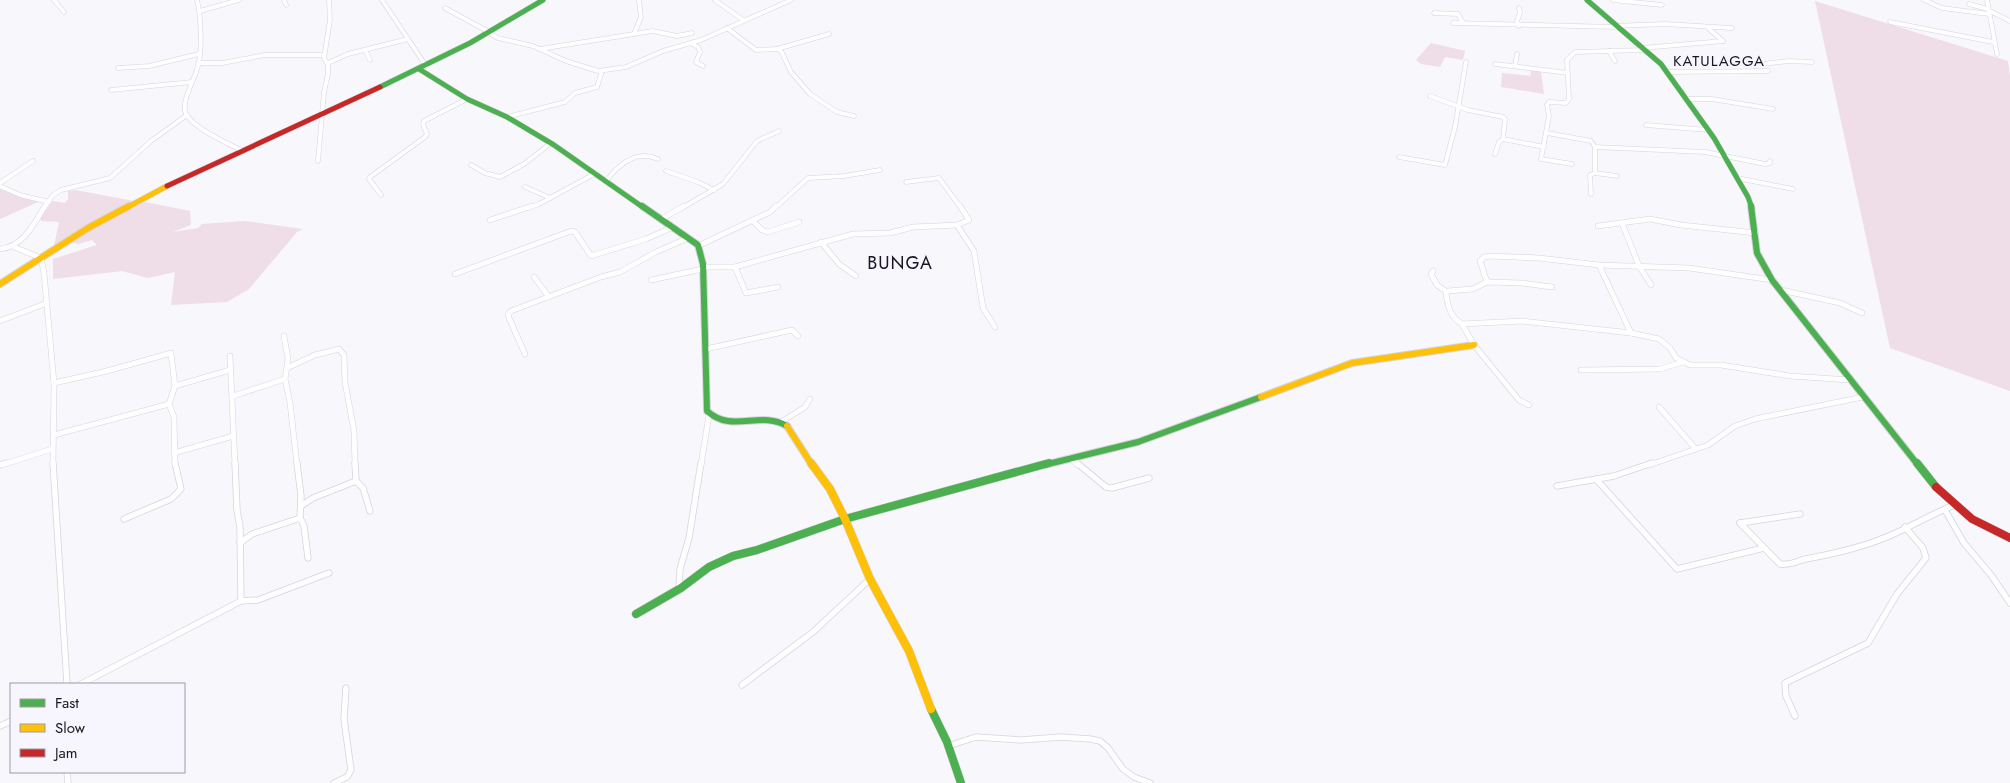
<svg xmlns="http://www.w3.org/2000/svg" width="2010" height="783" viewBox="0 0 2010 783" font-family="Jost,sans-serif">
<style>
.green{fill:#efdde7}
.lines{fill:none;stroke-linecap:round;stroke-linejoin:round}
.street-far2-casing{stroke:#d6d4dc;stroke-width:5}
.street-far1-casing{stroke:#d6d4dc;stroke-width:6}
.street-casing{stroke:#d6d4dc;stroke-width:7}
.fast-far2-casing{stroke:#d6d4dc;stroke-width:6}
.fast-far1-casing{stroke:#d6d4dc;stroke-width:8}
.fast-casing{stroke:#d6d4dc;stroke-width:9}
.slow-far2-casing{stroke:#d6d4dc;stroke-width:6}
.slow-far1-casing{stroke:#d6d4dc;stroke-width:8}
.slow-casing{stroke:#d6d4dc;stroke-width:9}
.jam-far1-casing{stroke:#d6d4dc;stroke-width:6}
.jam-casing{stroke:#d6d4dc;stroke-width:9}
.street-far2{stroke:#fefefe;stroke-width:4}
.street-far1{stroke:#fefefe;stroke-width:5}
.street{stroke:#fefefe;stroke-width:5.5}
.fast-far2{stroke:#4caf50;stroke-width:5}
.fast-far1{stroke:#4caf50;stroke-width:6}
.fast{stroke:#4caf50;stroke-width:8}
.slow-far2{stroke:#ffc107;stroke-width:5}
.slow-far1{stroke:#ffc107;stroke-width:6}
.slow{stroke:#ffc107;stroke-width:8}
.jam-far1{stroke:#c62828;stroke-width:5}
.jam{stroke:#c62828;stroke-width:8}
.labels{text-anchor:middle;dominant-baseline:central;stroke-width:4;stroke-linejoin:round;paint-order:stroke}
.far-quarter-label{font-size:15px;letter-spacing:1px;fill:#191522;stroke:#f7f5fd}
.quarter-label{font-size:18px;letter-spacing:1px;fill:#191522;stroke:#f7f5fd}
</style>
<rect width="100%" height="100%" fill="#f8f7fb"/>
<!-- green -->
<g class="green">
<path d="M1815,1L2008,61L2010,76V391L1890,348Z"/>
<path d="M1431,43L1465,51L1463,60L1445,57L1440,67L1421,64L1416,60Z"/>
<path d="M1530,69L1541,72L1544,94L1501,87L1502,73L1531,76Z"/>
<path d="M0,189L38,202L0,219Z"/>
<path d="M75,190L134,201L54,246L59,222L41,221L40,218L53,201L65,203L68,199V191Z"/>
<path d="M140,201L190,211L191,225L173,232L198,228L202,224L245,221L303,229L297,232L249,289L227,302L171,305L175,272L148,278L122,271L53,279V259L97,245L92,240L78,244L70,241Z"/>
</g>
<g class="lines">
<defs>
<g id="street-far2">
<path d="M54,0L64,12"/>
<path d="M197,0C201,16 202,45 199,62C197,76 180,101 186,114C193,127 228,144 241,150"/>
<path d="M284,0L286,5"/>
<path d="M382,0L426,66"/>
<path d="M715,0L743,20"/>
<path d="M1613,0L1662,5"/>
<path d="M1924,0L1942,8L1989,14"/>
<path d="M1987,0L1997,54"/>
<path d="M1969,4L1988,9"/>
<path d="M445,8L489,32"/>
<path d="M1519,8L1520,13L1517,21L1519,26"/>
<path d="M1988,10L2010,21"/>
<path d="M200,11L239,0"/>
<path d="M1434,13L1458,14L1463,23"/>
<path d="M1890,22L1993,42"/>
<path d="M1453,23L1616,27"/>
<path d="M1615,26L1665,24L1732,28"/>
<path d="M727,28L756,50L777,49L781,51L791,72L810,94L837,112L854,116"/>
<path d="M1708,28L1723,41"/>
<path d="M489,33L498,38L533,46L566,61L598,71L626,67L663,51L701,40L791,0"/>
<path d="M634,34L653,31L677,36L692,33"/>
<path d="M692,44L698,47L700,52L696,62L703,66"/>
<path d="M1642,48L1723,41"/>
<path d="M540,49L634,34L641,17L639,0"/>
<path d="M777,49L829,34"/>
<path d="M365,50L370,60"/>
<path d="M1609,51L1615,61"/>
<path d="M198,63H222L265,55H324"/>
<path d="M328,63L348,54L408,39"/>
<path d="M1495,64L1568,73"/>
<path d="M1762,64L1789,61L1812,62"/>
<path d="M1515,66L1517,54"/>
<path d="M118,68L149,66L199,54"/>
<path d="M1668,72L1768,71"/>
<path d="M111,90L192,82"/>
<path d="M1430,96L1468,110L1503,117L1505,119L1503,139L1499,142L1495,154"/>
<path d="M1685,99H1712L1773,109"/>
<path d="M507,117L565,102L575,93L597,87L602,71"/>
<path d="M1646,125L1708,130"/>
<path d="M1547,133L1591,141"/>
<path d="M1503,139L1544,147"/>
<path d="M1593,144L1595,147V173"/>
<path d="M1595,147L1705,152L1765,164L1770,163V161"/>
<path d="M1399,157L1445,165L1455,127L1466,62"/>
<path d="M318,161L324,92L328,74V65L324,58L330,20L329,0"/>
<path d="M1572,164L1541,159L1549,116L1547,105L1549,102L1566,103L1569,99L1567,60L1575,52L1645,50"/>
<path d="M471,165L485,173L500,177L524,164L551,143"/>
<path d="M666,171L698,182L714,190"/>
<path d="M1737,178L1793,189"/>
<path d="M607,180C620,163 637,150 658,159"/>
<path d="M906,182L939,178L961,208"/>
<path d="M0,183L33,161"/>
<path d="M0,186L20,195L49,202"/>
<path d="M525,187L550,198"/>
<path d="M1591,194L1590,175L1595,173L1617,176"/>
<path d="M381,195L369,179L370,177L425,137L427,134L423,125L424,121L467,99"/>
<path d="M44,208L53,195L61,190L110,178L151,141L187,115"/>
<path d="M528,208L539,204L596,173"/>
<path d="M682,208L723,184L757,141L779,131"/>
<path d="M775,208L808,178L844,176L880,170"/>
</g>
<g id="street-far1">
<path d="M662,219L684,206"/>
<path d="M490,220L532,206"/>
<path d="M753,221L762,230L768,232L799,222"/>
<path d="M1622,223L1639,266L1651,285"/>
<path d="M957,225L974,251L983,308L995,327"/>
<path d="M1598,226L1650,219L1681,225L1756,233"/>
<path d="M821,242L839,264L856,276"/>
<path d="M698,246L770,212L776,206"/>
<path d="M14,247L41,258L44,273L54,383L53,465"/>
<path d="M0,249C23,247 34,224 45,206"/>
<path d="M1599,265L1631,333"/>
<path d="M703,267H735L746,293L778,287"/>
<path d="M735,267L853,234L890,233L913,227L957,225L969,220L960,206"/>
<path d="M1433,271L1431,274L1437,285L1447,292"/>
<path d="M455,274L571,231L575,232L591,256L646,239L673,227"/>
<path d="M534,277L549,297"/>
<path d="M651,280L703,269"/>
<path d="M1487,282L1480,261L1484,257L1491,256L1539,258L1599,265L1689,268L1772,280"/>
<path d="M1781,290L1840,303L1862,313"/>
<path d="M0,321L47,303"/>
<path d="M1462,324C1450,317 1448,307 1446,293L1448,291L1473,289L1487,282L1522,283L1552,287"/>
<path d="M284,336L288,359L285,379L290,403L297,465"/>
<path d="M706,349L792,330L798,336"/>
<path d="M525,354L509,318L508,314L511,311L601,277L620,272L656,252L688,238"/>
<path d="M230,356L235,465"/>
<path d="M287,368L315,355L339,349L344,355L345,382L354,431L355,465"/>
<path d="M1581,370L1660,369L1683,362"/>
<path d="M54,383L107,371L171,353L175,386L169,404L174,417L175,465"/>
<path d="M175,386L230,370"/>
<path d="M233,396L285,379"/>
<path d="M1529,405L1519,400L1474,345L1462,324L1522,321L1631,333L1659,339L1670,348L1676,358L1690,365H1721L1790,376L1850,380"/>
<path d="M1659,407L1695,448"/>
<path d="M781,422L805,407L810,399"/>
<path d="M54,435L169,404"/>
<path d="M174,453L233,436"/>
<path d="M1070,458L1078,465"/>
<path d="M2,465L52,449"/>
<path d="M701,465L709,415"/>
<path d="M1649,465L1708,445L1735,426L1755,419L1863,397"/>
</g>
<g id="street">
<path d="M53,463L67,684"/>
<path d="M235,463L237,510L240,527L241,601"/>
<path d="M297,463L301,496L300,518L304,526L308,558"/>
<path d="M355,463L356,481L363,488L370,511"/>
<path d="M1077,463L1106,487L1112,488L1149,478"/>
<path d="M0,465L6,463"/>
<path d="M1596,479L1677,569L1764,548"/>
<path d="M1557,486L1614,476L1652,463"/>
<path d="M301,506L313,498L356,481"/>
<path d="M1945,510L1964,543L1991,575L2010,603"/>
<path d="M124,519L171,499L181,489L175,463"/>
<path d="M1740,523L1780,564C1791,566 1796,561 1806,559C1837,553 1869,546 1898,532C1917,523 1935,513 1954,505"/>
<path d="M1740,523L1800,514"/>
<path d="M240,543L252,534L300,518"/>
<path d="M679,589L680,569L689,538L701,463"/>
<path d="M81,684L241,601L258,600L329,573"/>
<path d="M742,685L813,632L870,579"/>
<path d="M1795,716L1786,696L1785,683L1868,643L1897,594L1926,558L1923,548L1905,527"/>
<path d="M0,726L11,721"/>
<path d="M948,746L976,737L1021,740L1061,737L1090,739L1100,741L1108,748L1123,769L1134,777L1150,783"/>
<path d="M67,772L68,783"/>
<path d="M334,783L347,777L351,770L344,719L346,688"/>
</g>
<g id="fast-far2">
<path d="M1587,0L1661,64L1714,138L1748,197L1752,208"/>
<path d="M419,69L467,99L507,117L554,145L644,208"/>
<path d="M380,87L470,43L543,0"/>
</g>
<g id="fast-far1">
<path d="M642,206L698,245L703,264L707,411C732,434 760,410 787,426"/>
<path d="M1751,206L1757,253L1772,280L1918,465"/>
<path d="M1044,465L1138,442L1261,397"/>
</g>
<g id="fast">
<path d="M1917,463L1936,487"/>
<path d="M636,614L681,588L709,567L733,556L757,550L845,519L1049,463"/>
<path d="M931,709L947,742L961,783"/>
</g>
<path id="slow-far2" d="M126,208L167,186"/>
<g id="slow-far1">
<path d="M0,284L88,228L129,206"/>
<path d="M1261,397L1352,363L1474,345"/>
<path d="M787,426L812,465"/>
</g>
<path id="slow" d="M811,463L830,489L845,519L870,579L909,651L931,709"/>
<path id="jam-far1" d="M167,186L380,87"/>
<path id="jam" d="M1936,487L1972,519L2010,538"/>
</defs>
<!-- street-far2 casing -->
<use href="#street-far2" class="street-far2-casing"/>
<!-- street-far1 casing -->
<use href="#street-far1" class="street-far1-casing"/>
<!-- street casing -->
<use href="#street" class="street-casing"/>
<!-- fast-far2 casing -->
<use href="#fast-far2" class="fast-far2-casing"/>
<!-- fast-far1 casing -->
<use href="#fast-far1" class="fast-far1-casing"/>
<!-- fast casing -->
<use href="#fast" class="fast-casing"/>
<!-- slow-far2 casing -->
<use href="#slow-far2" class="slow-far2-casing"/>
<!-- slow-far1 casing -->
<use href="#slow-far1" class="slow-far1-casing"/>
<!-- slow casing -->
<use href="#slow" class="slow-casing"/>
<!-- jam-far1 casing -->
<use href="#jam-far1" class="jam-far1-casing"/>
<!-- jam casing -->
<use href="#jam" class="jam-casing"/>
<!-- street-far2 -->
<use href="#street-far2" class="street-far2"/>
<!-- street-far1 -->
<use href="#street-far1" class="street-far1"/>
<!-- street -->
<use href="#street" class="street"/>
<!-- fast-far2 -->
<use href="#fast-far2" class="fast-far2"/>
<!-- fast-far1 -->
<use href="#fast-far1" class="fast-far1"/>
<!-- fast -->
<use href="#fast" class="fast"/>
<!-- slow-far2 -->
<use href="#slow-far2" class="slow-far2"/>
<!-- slow-far1 -->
<use href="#slow-far1" class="slow-far1"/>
<!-- slow -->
<use href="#slow" class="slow"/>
<!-- jam-far1 -->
<use href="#jam-far1" class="jam-far1"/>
<!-- jam -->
<use href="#jam" class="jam"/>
</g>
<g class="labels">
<!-- far-quarter labels -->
<g class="far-quarter-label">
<text x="1719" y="61">KATULAGGA</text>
</g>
<!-- quarter labels -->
<g class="quarter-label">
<text x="900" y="263">BUNGA</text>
</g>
</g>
<!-- legend -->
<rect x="10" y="683" width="175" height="90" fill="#f7f5fd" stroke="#9e9ba5"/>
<rect x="20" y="699" width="25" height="8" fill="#4caf50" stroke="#9e9ba5"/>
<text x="55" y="708" font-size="15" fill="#191522">Fast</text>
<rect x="20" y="724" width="25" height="8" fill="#ffc107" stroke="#9e9ba5"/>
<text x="55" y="733" font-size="15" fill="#191522">Slow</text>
<rect x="20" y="749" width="25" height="8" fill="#c62828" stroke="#9e9ba5"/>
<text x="55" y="758" font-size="15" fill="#191522">Jam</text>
</svg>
